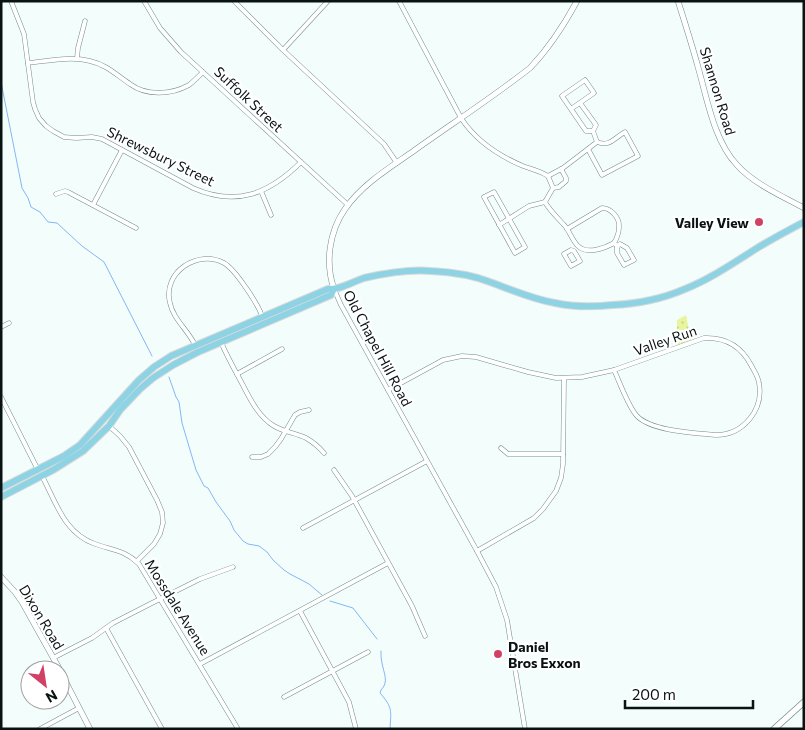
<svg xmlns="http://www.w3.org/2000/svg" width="805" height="730" viewBox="0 0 805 730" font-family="Commissioner,sans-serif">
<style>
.grass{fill:url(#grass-dots)}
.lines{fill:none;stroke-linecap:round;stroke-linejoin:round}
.stream{stroke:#84b6f2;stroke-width:1}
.minor-casing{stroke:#728d88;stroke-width:5}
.tertiary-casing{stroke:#728d88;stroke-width:6}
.secondary-casing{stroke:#728d88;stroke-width:7}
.primary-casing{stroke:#d8d9d9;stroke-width:8}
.minor{stroke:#fff;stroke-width:4}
.tertiary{stroke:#fff;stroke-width:5}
.secondary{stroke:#fff;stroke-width:5.5}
.primary{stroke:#8ed3e4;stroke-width:6}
.poi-dot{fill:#d04164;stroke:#fff;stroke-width:2}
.labels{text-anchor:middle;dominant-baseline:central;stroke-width:4.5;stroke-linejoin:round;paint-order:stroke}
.street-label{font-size:14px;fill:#091312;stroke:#fff}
.poi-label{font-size:14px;font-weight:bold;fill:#091312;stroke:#fff;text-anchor:end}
</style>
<defs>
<pattern id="grass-dots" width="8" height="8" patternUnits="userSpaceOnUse" patternTransform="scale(1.25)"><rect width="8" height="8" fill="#e9f49f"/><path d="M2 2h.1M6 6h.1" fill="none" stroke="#c6d088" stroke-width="1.8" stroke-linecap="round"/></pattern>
</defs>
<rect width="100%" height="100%" fill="#f3fefc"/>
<!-- grass -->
<path class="grass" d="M686,315L691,340L677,345V320Z"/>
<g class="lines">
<!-- stream -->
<g class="stream">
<path d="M1,82L22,188L28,198L31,207L40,212L48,222L57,223L82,246L104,262L152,356"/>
<path d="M169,377L176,397L179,402L182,423L196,470L204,486L208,488L216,502L230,521L234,530L243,541L248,544L259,546L267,552L273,560L284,570L290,574L309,584L322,595"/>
<path d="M330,601L353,608L377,639"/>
<path d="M381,651C381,655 381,659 382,663C384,674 389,682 381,690L380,693C393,708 391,710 390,729"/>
</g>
<defs>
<g id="minor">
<path d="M11,1L24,34L33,102L35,109L39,118L46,126L53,131L64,137L76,138L92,137L102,139L193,188C236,207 269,194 301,162"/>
<path d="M144,1L160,28L181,52L348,205"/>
<path d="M234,1L283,50L384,144L397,163"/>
<path d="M399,1L461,118C476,141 497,155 523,166C531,169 540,171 548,176L553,188L545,202"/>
<path d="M283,50L328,1"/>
<path d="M77,58L78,48L85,21"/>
<path d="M28,63C48,61 70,56 90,61C107,65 115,74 130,84C146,96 171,95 189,85C194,81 199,76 203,72"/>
<path d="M571,109L594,93L585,80L562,96L586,131H593L596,125L580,103"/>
<path d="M588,149L602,175L638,156L625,132C614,138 610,147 597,142L593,131"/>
<path d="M548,176L563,168L597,142"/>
<path d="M553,188L559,187L566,181V178L561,169"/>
<path d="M261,191L271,215"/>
<path d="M494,192L525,247L515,253L484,197Z"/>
<path d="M56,194L65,191L68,192L136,228"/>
<path d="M545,202C550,211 558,218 565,226C570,232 572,240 578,246C587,255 605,248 614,243L617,246"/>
<path d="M93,205L122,150"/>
<path d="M499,225L529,206L545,202"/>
<path d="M567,229L602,208C611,208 620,218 619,227C619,233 617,238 614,243"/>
<path d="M620,244L627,248L634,260L624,265L617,253V246Z"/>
<path d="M571,250L574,251L580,261L571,266L564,254Z"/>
<path d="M334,289L341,305L477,551L496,587L507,620L525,729"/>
<path d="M1,327L9,323"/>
<path d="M704,338C726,337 741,346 751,365C754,371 758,376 759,383C764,410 743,435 716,435C695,433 651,431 637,416C628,406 620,383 614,370Z"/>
<path d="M221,342C226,354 232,365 238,376C248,394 256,415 274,426C284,432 296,433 306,438C313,442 319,447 324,453"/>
<path d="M195,345C188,330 173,319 170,303C162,272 198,249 224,263C235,269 258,304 262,316"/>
<path d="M237,374L282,349"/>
<path d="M388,390L443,360L462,356L476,357L528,372L556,378L582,377L614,370"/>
<path d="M1,397L38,470"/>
<path d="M109,426L120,436L129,447L157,500L162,512L163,523L160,534L154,544L137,561"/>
<path d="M501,448L508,454H563"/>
<path d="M252,457H261L268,454L275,447L281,439L295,415L300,412L309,410"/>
<path d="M334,470L352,496L412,606L425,636"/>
<path d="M42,476C56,502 64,533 95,544C112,550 125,550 139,564L238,729"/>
<path d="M303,528L427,461"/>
<path d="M477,551L534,518L543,509L556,491L561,478L563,464L564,379"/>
<path d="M300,611L349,702L356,729"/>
<path d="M106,628L162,729"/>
<path d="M53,658L92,638L113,623L152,603L200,579L233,567"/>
<path d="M200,664L388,563"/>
<path d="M284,697L368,652"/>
<path d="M40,729L79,708"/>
</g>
<g id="tertiary">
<path d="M678,1C685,23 692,45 698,67C707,98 714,141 737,165C754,184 782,196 804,208"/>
<path d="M334,289C325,263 329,232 345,209C362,184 391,167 415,150C453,123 493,97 530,68C550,47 563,27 577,1"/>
<path d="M1,577L15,592L22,602L60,670"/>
<path d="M60,671L90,729"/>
</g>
<path id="secondary" d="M774,729L804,702"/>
<g id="primary">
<path d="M1,488L64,456L80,445L139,380L154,367L171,356L328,289C340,290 352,282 364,278C386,273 408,269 431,271C451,272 472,275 490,282C512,290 532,299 555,303C574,307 593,307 612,305C637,304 662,299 685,289C710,279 732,264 754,250C770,240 787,231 804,222"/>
<path d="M1,497L53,470L83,451L109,426L120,410L140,389L153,378L173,365L198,352L331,295L334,289"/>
</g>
</defs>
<!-- minor casing -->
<use href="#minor" class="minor-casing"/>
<!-- tertiary casing -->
<use href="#tertiary" class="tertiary-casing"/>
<!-- secondary casing -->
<use href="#secondary" class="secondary-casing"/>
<!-- primary casing -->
<use href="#primary" class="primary-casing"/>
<!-- minor -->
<use href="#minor" class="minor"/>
<!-- tertiary -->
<use href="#tertiary" class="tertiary"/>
<!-- secondary -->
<use href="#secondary" class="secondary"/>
<!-- primary -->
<use href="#primary" class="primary"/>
</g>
<!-- markers -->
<g class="poi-dot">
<circle cx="759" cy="222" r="5"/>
<circle cx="498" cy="654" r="5"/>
</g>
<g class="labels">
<!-- street labels -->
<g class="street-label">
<text transform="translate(718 91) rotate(73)">Shannon Road</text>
<text transform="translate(249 99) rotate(43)">Suffolk Street</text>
<text transform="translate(161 156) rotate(26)">Shrewsbury Street</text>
<text transform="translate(665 340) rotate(-19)">Valley Run</text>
<text transform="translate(378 348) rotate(62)">Old Chapel Hill Road</text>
<text transform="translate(178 607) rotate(58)">Mossdale Avenue</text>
<text transform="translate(42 617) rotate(59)">Dixon Road</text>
</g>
<!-- poi labels -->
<g class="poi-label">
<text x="749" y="222">Valley View</text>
<text x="508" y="646" text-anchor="start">Daniel<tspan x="508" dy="16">Bros Exxon</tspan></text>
</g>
</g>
<!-- border -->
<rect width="805" height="730" fill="none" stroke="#091312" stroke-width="5"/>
<!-- north arrow -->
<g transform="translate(45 685) rotate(150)"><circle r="24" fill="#ffffff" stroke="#9da1a0"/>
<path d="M0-4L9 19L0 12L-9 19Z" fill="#d04164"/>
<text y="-8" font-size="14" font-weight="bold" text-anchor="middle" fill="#091312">N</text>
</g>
<!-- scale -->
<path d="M625 700v8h128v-8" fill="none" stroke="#091312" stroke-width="2.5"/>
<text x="632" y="700" font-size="15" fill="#091312" stroke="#ffffff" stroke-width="4" paint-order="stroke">200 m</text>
</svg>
